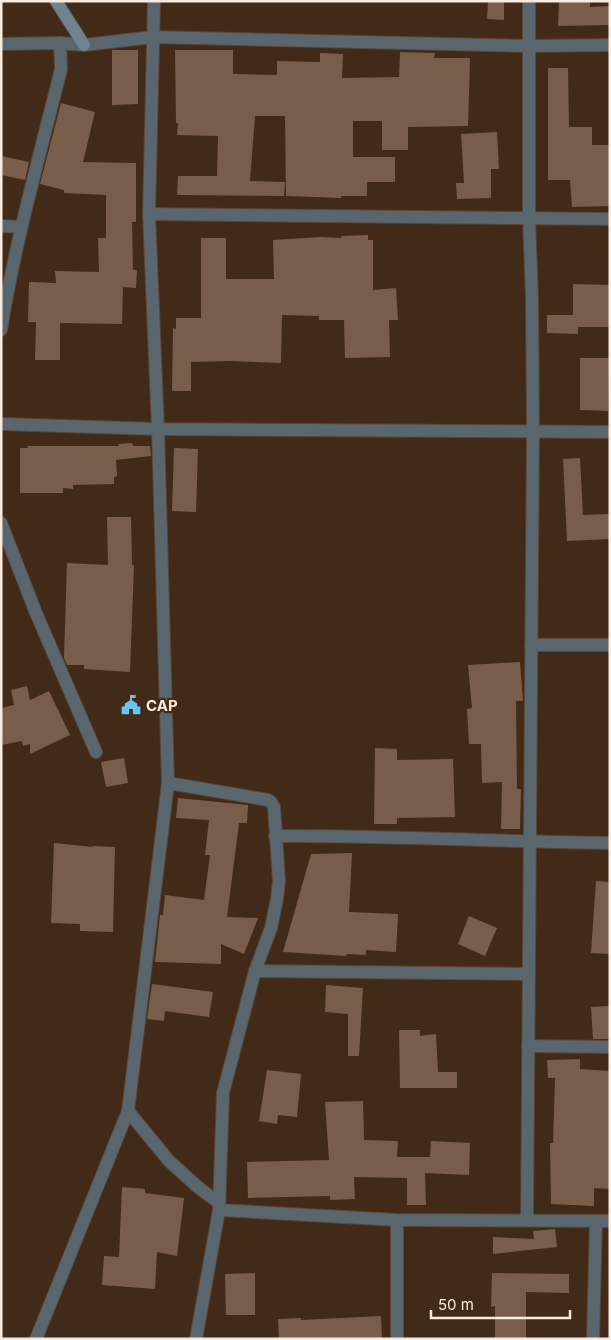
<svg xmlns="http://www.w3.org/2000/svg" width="611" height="1340" viewBox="0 0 611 1340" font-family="Inter,sans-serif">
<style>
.building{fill:#785e4a}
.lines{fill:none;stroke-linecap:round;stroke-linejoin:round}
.street-casing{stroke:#5b4533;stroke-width:14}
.secondary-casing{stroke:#5b4533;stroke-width:14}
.street{stroke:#59666e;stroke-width:12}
.secondary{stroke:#6f8490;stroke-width:12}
.labels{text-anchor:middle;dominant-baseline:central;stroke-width:4.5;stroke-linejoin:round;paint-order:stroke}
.poi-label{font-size:15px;font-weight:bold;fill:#f9eadf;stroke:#412a17;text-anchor:start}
</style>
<rect width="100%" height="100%" fill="#412a17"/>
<!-- building -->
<g class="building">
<path d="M488,1H504V20L487,19Z"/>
<path d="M559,1H590V7L610,6V25L558,26Z"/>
<path d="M112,50H138V104L112,105Z"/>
<path d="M175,50H233V74L277,75V61L320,62V53L343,54L342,78L399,77L400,52L435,53L434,58H470L468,126L408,127V150H382V121H353V157H395V182H367V196H341V198L286,196L285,116H255L250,181L285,182L284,196L177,195L178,176H217L218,136L177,135L178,123H176Z"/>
<path d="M548,68H568L569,127H592V145H610V206L572,207L570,180H548Z"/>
<path d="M61,103L95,112L83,162L136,163V222H132L133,270H137L136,288L123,287L122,324L60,323V360H35L36,322H28L29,282L56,283L55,271L99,272L98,238H106V195L64,193V190L40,184Z"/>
<path d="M497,132L499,169H491V198L457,199L456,183H464L461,134Z"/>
<path d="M1,156L29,162L25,180L1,175Z"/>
<path d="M368,235V240H373V290L396,288L398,320H389L390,357L345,358L344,320H319V316L282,315L281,363L230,361L191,362V391H172L173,328L176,329V318H201V238H226V279H274L273,240L321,237L341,238V236Z"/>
<path d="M573,284L610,285V327H578V334L547,333V315H573Z"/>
<path d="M580,358H609L608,411L580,410Z"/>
<path d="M132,443L133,446H150L151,456L116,460L117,476L114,477V484L73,485V489L63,488V493H20V448H28L27,446H119L118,444Z"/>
<path d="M174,448L198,449L196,512L172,511Z"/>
<path d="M580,458L583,515L610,514V539L567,541L563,459Z"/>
<path d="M107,517H131L132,565H134L130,672L84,669V665H67L64,658L67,563L108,565Z"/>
<path d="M520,662L523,701H516L517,789H521L520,829H501L502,782L482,783L481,744H469L467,709L472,708L468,665Z"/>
<path d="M27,686L30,700L49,691L70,735L30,754V744L23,746L22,741L1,745V708L14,705L11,690Z"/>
<path d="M375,748L397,749V760L453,759L455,817L397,818V824H374Z"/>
<path d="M124,758L128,783L106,787L101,762Z"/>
<path d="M178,798L248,805L247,823H239L227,917L258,918L244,954L221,944V964L155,962L160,915H163L165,895L204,900L210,855H205L209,820L176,818Z"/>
<path d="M54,843L93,847V846L115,847L113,932L80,931V924L51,923Z"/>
<path d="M352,853L349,912L398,914L396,952L366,950V955L347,954L346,956L283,952L311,854Z"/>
<path d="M596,881L610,882V954L591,953Z"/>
<path d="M469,916L497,928L485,956L458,944Z"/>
<path d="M152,984L213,992L209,1017L165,1011L164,1021L147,1019Z"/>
<path d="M326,985L363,988L359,1056H348V1014L325,1012Z"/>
<path d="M609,1006L610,1039H593L591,1007Z"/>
<path d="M399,1030H420V1036L436,1034L438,1072H457V1088H400Z"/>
<path d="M580,1059V1069L610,1071V1189L594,1188V1206L551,1204L550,1143H553L555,1078H548L547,1060Z"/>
<path d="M267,1070L301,1074L297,1117L278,1115L277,1124L259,1121Z"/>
<path d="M363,1101L364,1140L398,1141L397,1157H430L431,1141L470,1143L469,1175L425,1173L426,1205H407V1178L354,1177L355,1199L330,1200V1196L248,1198L247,1162L329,1160L325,1102Z"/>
<path d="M122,1187L145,1189V1193L184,1198L177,1256L157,1252L155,1289L102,1285L104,1256L119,1257Z"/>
<path d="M555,1229L557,1247L493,1254V1237L534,1239L533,1231Z"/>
<path d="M255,1273V1315H226L225,1274Z"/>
<path d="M492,1273L569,1274V1293L526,1292V1339H495V1306L491,1307Z"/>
<path d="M381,1316L382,1339H279L278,1319L301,1318V1320Z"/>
</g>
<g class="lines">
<defs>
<g id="street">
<path d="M1,44L60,43L84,45L153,37L529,46L610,45"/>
<path d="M149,214L610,219"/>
<path d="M1,226L21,227"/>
<path d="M1,330C15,242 40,155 61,69L60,43"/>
<path d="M1,424L158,429L610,432"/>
<path d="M1,523L36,613L96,752"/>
<path d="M531,645H610"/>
<path d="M168,783L268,800L271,802L274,807L279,881L277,899L271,928L255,971L223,1093L219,1210L196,1339"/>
<path d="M275,836C387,835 498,842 610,843"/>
<path d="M255,971L529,974"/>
<path d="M528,1046L610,1047"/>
<path d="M128,1111L169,1161L199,1188L219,1203"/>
<path d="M219,1210L397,1220L610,1221"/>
<path d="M527,1220L533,431L532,299L529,218V1"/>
<path d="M36,1339L128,1111L168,783L158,429L149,214L154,1"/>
<path d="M397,1339V1220"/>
<path d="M593,1339L596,1221"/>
</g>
<path id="secondary" d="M56,1L84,45"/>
</defs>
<!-- street casing -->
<use href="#street" class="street-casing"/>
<!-- secondary casing -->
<use href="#secondary" class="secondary-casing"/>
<!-- street -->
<use href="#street" class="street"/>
<!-- secondary -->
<use href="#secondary" class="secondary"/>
</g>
<!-- icons -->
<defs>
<symbol id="civic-bare" viewBox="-9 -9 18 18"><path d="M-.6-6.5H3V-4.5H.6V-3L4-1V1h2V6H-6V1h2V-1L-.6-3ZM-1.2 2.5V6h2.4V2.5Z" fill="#6bc3f2" stroke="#412a17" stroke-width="2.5" paint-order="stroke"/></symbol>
</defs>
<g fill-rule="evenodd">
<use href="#civic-bare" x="117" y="691" width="28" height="28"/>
</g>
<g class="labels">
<!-- poi labels -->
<g class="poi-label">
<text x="146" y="705">CAP</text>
</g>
</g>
<!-- border -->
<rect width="611" height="1340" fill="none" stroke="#f9eadf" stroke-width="5"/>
<!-- scale -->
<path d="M431 1310v8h139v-8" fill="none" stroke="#f9eadf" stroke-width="2.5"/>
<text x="438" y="1310" font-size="15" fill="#f9eadf" stroke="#412a17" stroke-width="4" paint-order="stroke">50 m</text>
</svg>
